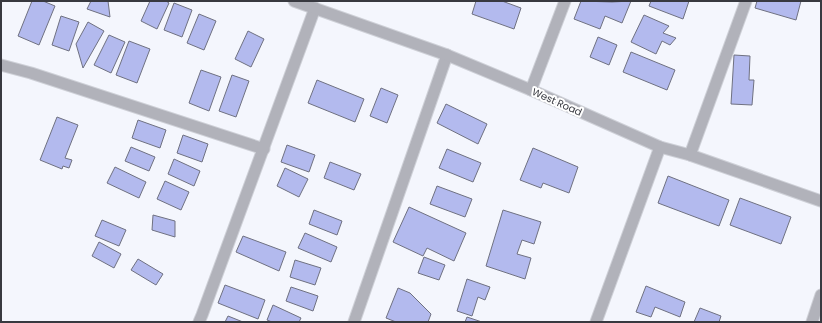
<svg xmlns="http://www.w3.org/2000/svg" width="822" height="323" viewBox="0 0 822 323" font-family="Poppins,sans-serif">
<style>
.building{fill:#b3baee;stroke:#6f7181}
.lines{fill:none;stroke-linecap:round;stroke-linejoin:round}
.minor-casing{stroke:#ced0d7;stroke-width:13}
.tertiary-casing{stroke:#ced0d7;stroke-width:13}
.minor{stroke:#b1b2ba;stroke-width:11}
.tertiary{stroke:#b1b2ba;stroke-width:11}
.labels{text-anchor:middle;dominant-baseline:central;stroke-width:4;stroke-linejoin:round;paint-order:stroke}
.street-label{font-size:10px;fill:#383940;stroke:#fff}
</style>
<rect width="100%" height="100%" fill="#f4f6fd"/>
<!-- building -->
<g class="building">
<path d="M32,1H43L55,6L39,45L18,36Z"/>
<path d="M91,1H108L110,17L87,9Z"/>
<path d="M150,1H166L169,3L157,29L141,21Z"/>
<path d="M476,1H502L521,8L514,29L472,14Z"/>
<path d="M581,1L612,2L631,1L622,23L605,16L600,29L574,19Z"/>
<path d="M651,1H689L683,19L649,6Z"/>
<path d="M757,1H801L796,20L755,8Z"/>
<path d="M174,3L192,10L182,37L164,30Z"/>
<path d="M199,14L216,21L204,50L187,43Z"/>
<path d="M644,15L669,26L663,33L676,38L670,45L662,41L656,54L631,42Z"/>
<path d="M61,16L79,22L69,51L52,45Z"/>
<path d="M88,22L104,31L83,68L76,44Z"/>
<path d="M248,31L264,39L251,67L235,59Z"/>
<path d="M109,35L125,42L111,73L94,65Z"/>
<path d="M598,37L617,45L609,65L590,57Z"/>
<path d="M129,41L150,49L137,83L116,75Z"/>
<path d="M631,52L675,70L667,90L623,72Z"/>
<path d="M734,55L750,56L749,80H754L752,105L731,104Z"/>
<path d="M201,70L221,77L209,111L189,103Z"/>
<path d="M232,75L249,81L236,117L219,111Z"/>
<path d="M317,80L364,99L355,122L308,103Z"/>
<path d="M381,88L398,95L387,123L370,116Z"/>
<path d="M446,104L487,124L478,144L437,123Z"/>
<path d="M57,117L78,125L65,158L72,160L69,168L63,166L62,169L40,160Z"/>
<path d="M138,120L166,130L160,148L132,138Z"/>
<path d="M183,135L208,144L202,162L177,153Z"/>
<path d="M287,145L315,155L309,172L281,162Z"/>
<path d="M131,147L155,157L149,171L125,161Z"/>
<path d="M533,148L578,167L569,193L543,183L541,188L520,180Z"/>
<path d="M447,149L481,163L473,182L439,168Z"/>
<path d="M174,159L200,171L194,186L168,174Z"/>
<path d="M330,162L361,174L354,190L324,178Z"/>
<path d="M115,167L146,182L139,198L107,183Z"/>
<path d="M285,168L308,179L299,197L277,186Z"/>
<path d="M668,176L729,200L719,226L658,203Z"/>
<path d="M165,181L189,192L181,210L157,199Z"/>
<path d="M437,186L472,199L465,217L430,204Z"/>
<path d="M740,198L791,217L781,244L730,225Z"/>
<path d="M409,207L466,233L454,261L427,248L423,256L393,242Z"/>
<path d="M314,210L342,221L337,235L309,224Z"/>
<path d="M503,210L541,222L534,244L522,240L517,254L531,258L525,279L486,266Z"/>
<path d="M153,215L175,221V237L152,230Z"/>
<path d="M102,220L126,230L119,246L95,236Z"/>
<path d="M305,233L337,247L331,262L298,248Z"/>
<path d="M243,236L286,252L279,271L236,252Z"/>
<path d="M99,242L121,254L114,268L92,256Z"/>
<path d="M424,257L445,265L439,280L418,273Z"/>
<path d="M138,259L163,274L156,285L131,270Z"/>
<path d="M295,260L321,268L315,285L290,277Z"/>
<path d="M467,279L490,287L485,300L478,297L472,316L457,311Z"/>
<path d="M225,285L265,300L258,319L218,303Z"/>
<path d="M646,286L685,302L680,317L655,307L651,317L636,312Z"/>
<path d="M291,287L318,296L313,311L286,301Z"/>
<path d="M398,288L410,293L431,314L428,322H396L386,318Z"/>
<path d="M273,305L301,318L299,322H272L267,320Z"/>
<path d="M700,308L721,316L719,322H694Z"/>
<path d="M228,316L243,322H225Z"/>
<path d="M467,317L482,322H465Z"/>
</g>
<g class="lines">
<defs>
<g id="minor">
<path d="M1,65L31,73L264,149"/>
<path d="M531,90L565,1"/>
<path d="M690,155L746,1"/>
<path d="M199,322L202,315L315,8"/>
<path d="M354,322L447,55"/>
<path d="M596,322L660,147"/>
</g>
<g id="tertiary">
<path d="M294,1L447,55L531,90L660,147L690,155L821,201"/>
<path d="M812,322L821,295"/>
</g>
</defs>
<!-- minor casing -->
<use href="#minor" class="minor-casing"/>
<!-- tertiary casing -->
<use href="#tertiary" class="tertiary-casing"/>
<!-- minor -->
<use href="#minor" class="minor"/>
<!-- tertiary -->
<use href="#tertiary" class="tertiary"/>
</g>
<g class="labels">
<!-- street labels -->
<g class="street-label">
<text transform="translate(557 102) rotate(24)">West Road</text>
</g>
</g>
<!-- border -->
<rect width="822" height="323" fill="none" stroke="#383940" stroke-width="4"/>
</svg>
